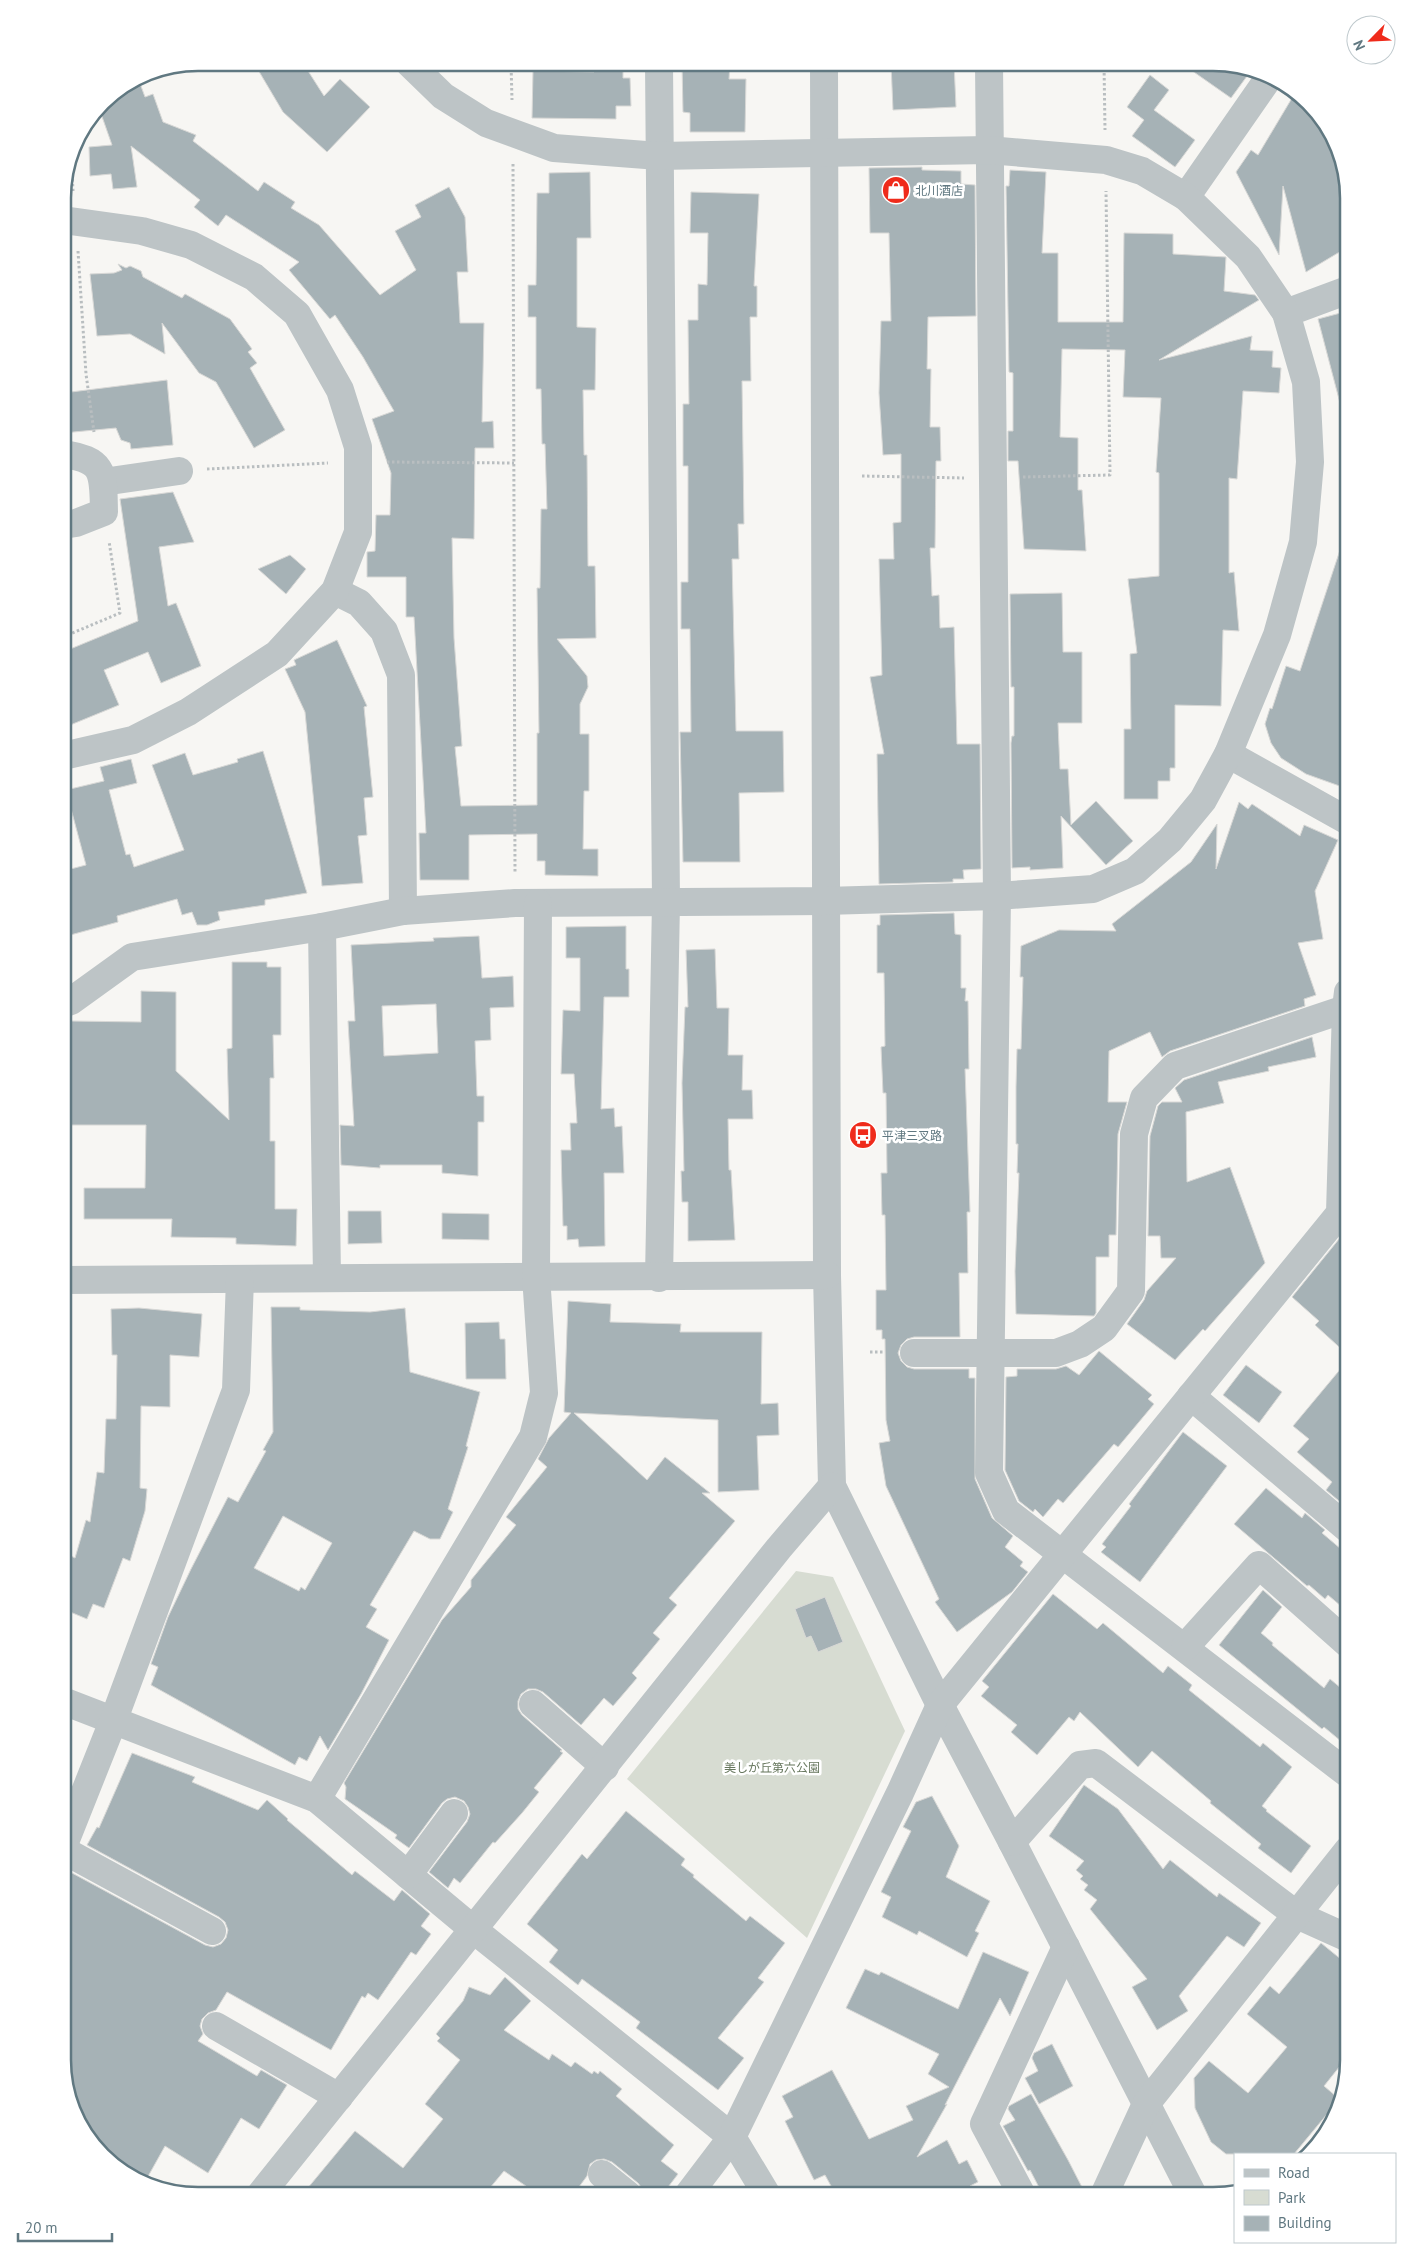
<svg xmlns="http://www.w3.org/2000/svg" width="1411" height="2258" viewBox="0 0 1411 2258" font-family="'PT Sans','Noto Sans JP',sans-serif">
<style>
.green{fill:#d7dcd2}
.building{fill:#a6b2b6;stroke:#d8d8d6;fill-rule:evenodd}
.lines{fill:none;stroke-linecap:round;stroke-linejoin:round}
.path{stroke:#b9bec0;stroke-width:3;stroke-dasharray:2.5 2.5;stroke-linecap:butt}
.minor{stroke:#bdc4c6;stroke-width:28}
.labels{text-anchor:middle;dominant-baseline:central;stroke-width:5;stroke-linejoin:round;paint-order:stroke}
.poi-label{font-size:12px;fill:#607881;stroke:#fff;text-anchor:start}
.park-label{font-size:12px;fill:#68785f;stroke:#fff}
.rim{fill:none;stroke:#607881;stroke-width:2.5}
</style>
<rect width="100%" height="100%" fill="#f7f6f3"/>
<!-- green -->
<path class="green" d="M796,1571L833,1577L905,1731L807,1938L627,1779Z"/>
<!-- building -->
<g class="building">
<path d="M254,63H303L324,96L340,79L370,107L327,152L283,112Z"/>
<path d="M682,63H730L729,79H746L745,132H690V113L683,112Z"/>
<path d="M891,63H954L956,107L893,110Z"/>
<path d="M1181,63H1222L1250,72L1231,98Z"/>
<path d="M623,64V78H630L631,106H616V119L532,118L533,71L594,72V65Z"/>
<path d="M1150,75L1169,90L1154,110L1195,140L1175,167L1132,136L1144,120L1127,107Z"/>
<path d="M138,78L145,97L153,94L163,122L196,135L193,141L258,191L264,182L295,202L291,208L319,225L380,295L416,270L395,231L421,217L415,205L449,187L465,217L468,272H457L460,323H484L482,422L493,421L494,448H475L474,539L452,538L454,638L462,746L455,747L461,806L537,805V733H539L537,588H540L541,509H547L545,444H542L541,389H536V317H528V285H536L537,193H549V173L590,172L591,238H577V327L596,328L595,390H583L584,455H587L588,566H595L596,638L557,639L587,676L588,687L580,704V734H589V791H584L583,849H598V876L545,875V861H537V834L469,835V880H420L419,833H426L414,617H406V577H367V552L375,551L376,515H390L391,473L372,419L394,411L363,357L335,315L330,319L289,270L299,262L226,215L218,226L194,207L200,200L131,146L137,187L113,189L111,174L90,176L89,147L112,145L99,108L102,102Z"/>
<path d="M1295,93L1334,138L1348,198V247L1306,272L1283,186L1279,255L1236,172L1251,150L1258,155Z"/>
<path d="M922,167V170L961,171V184L975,185L976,316L928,317L927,369H931L930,427H940L941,461H936L935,548H930L932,596L939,595L940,628L954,627L957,744H980L981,869L963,870L964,879H953V882L879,884L877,754H884L870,677L882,675L879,559H894L893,523L901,522V454L883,455L879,393L881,321H891L889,233H870L869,168Z"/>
<path d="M1010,170L1046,172L1042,253H1058V322H1123L1124,233L1173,234V254L1226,257L1224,291L1255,295L1259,300L1159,360L1252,336L1250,350L1273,351L1272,367L1281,368L1279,393L1243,391L1237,479L1229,478V573L1234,572L1239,631L1223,630L1221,706L1175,705V768H1170V781H1158V799H1124V729H1131L1130,654L1137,653L1128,579L1159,576V473L1156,472L1161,398L1123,397L1125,350L1062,349L1060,437L1078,438V490H1082L1086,551L1024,549L1018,461H1008V431H1013V373L1009,372L1006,186H1009Z"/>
<path d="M691,192L759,194L754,286H757V317H750L751,381H742L744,524H738L739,559H732L736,731H783L784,792L739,793L740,862H683L680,732H691L690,629H681V582H688V466H683V404H689L688,320H698V284L707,285L708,233H690Z"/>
<path d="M118,264L126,268L130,266L141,271L143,277L182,298L185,294L230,319L252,349L248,352L257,363L250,368L285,430L254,448L216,382L199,373L162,323L165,354L130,334L97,336L90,274L114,273L122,270Z"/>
<path d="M1348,311V402L1340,403L1318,319Z"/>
<path d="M167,380L173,445L131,449L130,443L121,440L116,428L63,433V393Z"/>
<path d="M173,492L194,542L159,547L168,606L176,603L201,666L161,683L148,652L104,670L119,705L63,728V652L138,621L120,499Z"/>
<path d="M1344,538L1348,539V789L1306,774L1281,758L1271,743L1265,724L1270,708L1272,709L1286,666L1300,671Z"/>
<path d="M290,555L306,569L286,594L258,569Z"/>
<path d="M1062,593L1063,652H1082V723H1058L1060,769H1068L1071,825L1096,801L1133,841L1106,865L1061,816L1063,868L1030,870V867L1012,868L1011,743L1012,736H1014V687H1011L1010,594Z"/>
<path d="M337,640L367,706L364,707L373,797L364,798L367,835L358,836L363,883L322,886L305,712L285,669L296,665L294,660Z"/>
<path d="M263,751L307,893L265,900V905L218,912L220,920L207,925H197L192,912L182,915L177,899L117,916L118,922L63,937V871L86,865L66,790L104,781L100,767L131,759L137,783L109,790L126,855L130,854L134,867L184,850L152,765L185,753L193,775L238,762L237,759Z"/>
<path d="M1239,802L1248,809L1252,804L1300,836L1304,825L1338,840L1315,891L1323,939L1298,943L1316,995L1304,999L1305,1006L1170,1051L1162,1057L1150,1032L1109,1051L1108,1102H1127L1118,1134L1116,1235H1109V1257H1096V1313L1094,1316L1016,1314L1015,1271L1019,1173H1017L1018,1144H1016V1087L1017,1049H1021L1023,977H1020L1021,946L1059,930L1116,931L1112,924L1191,862L1217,824L1216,869Z"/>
<path d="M954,913L955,934L961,935V988H966L965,1001H968L969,1069H965L970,1212H967L968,1273H959L960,1337H914L907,1339L901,1345L898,1353L901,1361L907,1367L914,1369H969V1378H975V1479L992,1518L1013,1536L1005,1547L1023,1562L1020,1566L1028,1572L1012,1592L957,1632L935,1602L939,1599L886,1486L879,1443L890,1441L886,1420L885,1339H882V1330H876V1290H886L885,1215H882L881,1173H887L886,1093H883L881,1047L885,1046L884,973H877V925H880V915Z"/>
<path d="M626,926V969H629V997H604L601,1109L614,1108L615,1127L622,1126L624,1173H604L605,1246L579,1247L578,1239L567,1240V1226H563L561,1150H571L570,1123H577L574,1074H561L563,1010L580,1011V958H566V927Z"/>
<path d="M479,936L482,978L513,976L514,1007L490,1008L491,1040L475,1041L477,1096H484V1122H478V1176L442,1173V1165H380V1168L341,1165L340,1125L354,1126L348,1021H355L351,945L434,941L433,938ZM436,1004L438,1053L384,1056L382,1006Z"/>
<path d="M715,949L717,1008H729L728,1055H743L742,1090H752L753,1119H728L729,1170H731L735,1240L688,1241V1202H682L681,1171H684L682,1083L685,1007H688L686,950Z"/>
<path d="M232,962H267V967H281V1035H273L274,1078H270V1141H275V1209H297L296,1246L236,1244V1238L171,1237L172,1219H84V1188H145L146,1125H65V1074H71L70,1021L141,1022V991L176,992V1071L229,1120L227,1049L232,1048Z"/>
<path d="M1312,1037L1316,1057L1268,1067L1269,1071L1218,1082L1224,1103L1186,1112L1187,1182L1230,1167L1265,1263L1205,1331L1203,1329L1175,1360L1127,1324L1144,1300L1147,1291L1176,1258H1161L1160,1236H1148L1150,1136L1158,1106L1162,1102H1182L1175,1088L1184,1080Z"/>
<path d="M348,1211H381L382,1243L348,1244Z"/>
<path d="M442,1213L489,1214V1240L442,1239Z"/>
<path d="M1348,1228V1355L1315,1325L1319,1321L1292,1297Z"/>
<path d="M568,1301L611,1304L610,1322L681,1324L680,1332H762L761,1404L778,1403L779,1435L757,1436L759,1490L718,1492V1420L574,1413L647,1480L665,1457L710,1493H702L735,1521L669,1598L677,1605L653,1633L660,1639L632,1673L637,1678L613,1706L604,1698L581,1725L543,1692L536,1689H528L521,1694L518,1701V1709L522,1715L562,1750L560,1751L563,1753L534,1788L539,1792L522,1813L495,1843L493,1842L460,1883L454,1878L448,1888L429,1872L467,1822L470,1814L468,1807L464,1801L455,1797L447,1799L442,1803L409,1848L395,1838L397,1835L345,1799L346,1787L344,1783L442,1620L471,1587V1580L516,1525L506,1517L547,1467L538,1459L549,1438L571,1413L564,1412Z"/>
<path d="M271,1307H300V1310L370,1312L405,1308L410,1372L480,1392L466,1446L468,1447L448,1509L453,1512L440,1539H430L414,1531L370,1605L377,1609L366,1627L389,1640L361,1694L328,1750L320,1736L307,1761L299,1757L295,1765L151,1685L158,1667L151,1664L168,1617L191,1569L228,1497L238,1502L266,1451L263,1450L273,1432ZM283,1516L332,1543L305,1590L301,1587L299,1591L254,1568Z"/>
<path d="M139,1308L202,1314L199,1357L170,1355V1407L141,1406L140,1488L147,1489L145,1511L130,1561L123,1558L104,1608L93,1604L87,1619L63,1609V1571L69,1555L75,1558L86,1520L90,1522L97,1472L104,1473L106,1419H116L117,1355H112L111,1309Z"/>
<path d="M499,1322L500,1339H505L506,1379H466L465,1323Z"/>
<path d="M1099,1351L1152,1395L1148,1399L1154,1404L1118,1447L1114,1444L1063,1503L1058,1499L1043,1517L1035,1509L1033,1512L1019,1501L1005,1470L1006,1377L1017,1376V1369H1056L1066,1366L1079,1375Z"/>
<path d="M1348,1360V1501L1345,1506L1326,1490L1332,1482L1297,1452L1309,1439L1293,1426Z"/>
<path d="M1246,1365L1282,1392L1259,1423L1223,1395Z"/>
<path d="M1183,1432L1227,1466L1140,1582L1101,1552L1106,1547L1102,1544L1131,1506L1129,1504Z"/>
<path d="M1266,1488L1302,1518L1305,1513L1325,1530L1322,1533L1348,1555V1612L1328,1595L1325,1599L1309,1585L1307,1586L1234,1524Z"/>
<path d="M1263,1590L1282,1607L1261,1633L1273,1643L1272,1645L1324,1688L1330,1679L1348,1694V1747L1324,1727L1322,1729L1219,1645Z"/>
<path d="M1053,1594L1097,1629L1103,1623L1163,1673L1168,1666L1192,1685L1189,1690L1260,1747L1263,1743L1292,1767L1262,1806L1267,1810L1266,1811L1311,1846L1291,1873L1258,1848L1261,1844L1210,1803L1211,1801L1152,1751L1138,1767L1080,1712L1074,1721L1069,1717L1037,1755L1011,1732L1017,1725L981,1696L989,1687L982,1681Z"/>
<path d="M825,1597L843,1642L818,1652L811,1636L806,1638L795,1609Z"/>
<path d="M132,1753L195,1777L192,1782L258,1810L267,1800L288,1819L287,1820L352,1875L355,1871L394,1901L402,1890L430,1914L421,1926L431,1934L416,1955L411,1952L378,2000L368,1993L365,1998L362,1996L331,2050L227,1992L216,2010L208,2013L202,2019L200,2026L203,2034L198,2041L257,2076L261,2070L287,2085L259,2129L241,2118L208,2173L165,2146L146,2180L123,2173L77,2120L62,2060L63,1892L72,1873L205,1945L213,1947L221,1944L226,1938L228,1930L225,1922L219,1917L87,1845L97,1827L99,1828Z"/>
<path d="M1084,1785L1118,1809L1163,1869L1170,1860L1217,1897L1219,1893L1261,1923L1244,1947L1227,1936L1179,1996L1188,2011L1157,2030L1132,1987L1147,1979L1090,1909L1097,1900L1084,1890L1088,1885L1080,1879L1083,1876L1076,1870L1084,1861L1049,1836Z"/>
<path d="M932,1796L959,1846L946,1877L990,1901L975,1931L979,1933L967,1957L919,1931L917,1935L882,1917L891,1897L881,1892L911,1831L903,1827L916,1802Z"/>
<path d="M626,1811L685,1859L681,1865L694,1875L693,1877L746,1921L750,1916L785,1943L758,1978L764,1982L718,2038L744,2058L718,2090L636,2028L640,2022L582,1979L578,1985L549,1962L558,1950L527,1924L582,1854L587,1859Z"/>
<path d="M1321,1943L1348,1965V2056L1324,2086L1338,2098L1337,2102L1294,2154H1226L1211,2142L1195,2108L1194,2078L1209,2061L1248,2093L1287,2047L1247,2014L1270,1986L1279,1994Z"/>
<path d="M983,1952L1029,1972L1010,2016L1000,1998L945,2105L947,2104L917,2157L947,2140L959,2164L967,2160L978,2182L970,2186L975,2195H836L825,2175L814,2180L785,2121L793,2117L782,2096L832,2070L869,2139L913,2120L906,2106L949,2087L928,2074L939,2054L846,2008L865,1969L879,1975L881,1972L958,2009Z"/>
<path d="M505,1977L531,2001L504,2030L549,2060L552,2054L571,2067L575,2062L592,2074L594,2071L598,2074L600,2071L622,2089L616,2096L674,2145L661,2161L678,2174L662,2195H647L638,2183L612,2162L604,2159L596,2160L590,2164L587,2176L573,2195H539L504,2171L484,2195H302L355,2131L403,2168L443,2119L425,2104L460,2060L437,2041L440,2038L436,2034L463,2001L469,1987L490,1995Z"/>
<path d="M1052,2044L1073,2086L1039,2104L1025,2078L1038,2071L1032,2058L1034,2053Z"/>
<path d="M1031,2094L1068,2160L1086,2195H1043L1030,2170L1028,2171L1003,2126L1015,2120L1008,2109L1009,2106Z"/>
</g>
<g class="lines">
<!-- path -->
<g class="path">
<path d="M511,63L512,100"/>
<path d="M1104,63L1105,130"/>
<path d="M71,154L73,191"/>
<path d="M513,164L515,873"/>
<path d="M78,251L86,374L94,432"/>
<path d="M387,462L514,463"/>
<path d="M207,469L328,463"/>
<path d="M862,476L964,478"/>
<path d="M1023,477L1110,475L1106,191"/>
<path d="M63,637L120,613L109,541"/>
<path d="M63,858L69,857L63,828"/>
<path d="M870,1352H885"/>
</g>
<!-- minor -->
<g class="minor">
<path d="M659,63L666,902L659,1278"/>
<path d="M824,63L827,1275L832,1486L940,1705L1012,1842L1193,2195"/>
<path d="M989,63L997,896L989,1473L1006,1511L1348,1774"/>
<path d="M1186,197L1268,79"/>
<path d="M1286,313L1348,290"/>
<path d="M103,482L179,471"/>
<path d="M63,525L76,523L104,512C103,474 106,460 63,454"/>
<path d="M335,591L359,603L384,631L401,675L403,911"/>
<path d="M1228,754L1348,821"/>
<path d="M63,756L133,740L188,712L277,654L335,591L358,532V447L340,390L297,314L254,277L191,245L142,231L63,220"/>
<path d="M322,927L327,1278"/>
<path d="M63,1004L71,1001L132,957L322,927L403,911L515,903L825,901L997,896L1093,889L1135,871L1170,840L1203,800L1228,754L1277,635L1303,542L1310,462L1306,382L1286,313L1248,257L1186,197L1142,171L1106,160L988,150L659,156L554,148L486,123L443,96L409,63"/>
<path d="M63,1280L827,1275"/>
<path d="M914,1353H1056L1080,1344L1104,1328L1131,1291L1134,1134L1144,1098L1175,1066L1348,1008"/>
<path d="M1191,1396L1348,1529"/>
<path d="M1185,1647L1259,1565L1348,1644"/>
<path d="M63,1701L317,1799L474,1930L732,2137L767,2195"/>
<path d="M533,1704L605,1767"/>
<path d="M317,1799L533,1437L544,1393L536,1276L538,903"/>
<path d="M1012,1842L1080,1765L1096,1763L1297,1915L1348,1938"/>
<path d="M63,1847L114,1719L236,1390L240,1279"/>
<path d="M63,1850L212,1931"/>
<path d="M408,1875L454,1813"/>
<path d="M216,2026L339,2097"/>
<path d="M602,2174L628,2195"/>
<path d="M260,2195L779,1548L832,1486"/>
<path d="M688,2195L732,2137L900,1793L940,1705L1340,1213L1346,1008L1348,992"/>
<path d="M1022,2195L984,2124L1066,1947"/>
<path d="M1104,2195L1146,2104L1348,1850"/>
</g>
</g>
<!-- icons -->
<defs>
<symbol id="shop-disc" viewBox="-11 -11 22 22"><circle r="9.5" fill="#ef2b1b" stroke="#fff"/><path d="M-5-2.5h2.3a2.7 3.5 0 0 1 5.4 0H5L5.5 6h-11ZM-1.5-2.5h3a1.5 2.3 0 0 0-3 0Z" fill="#fff"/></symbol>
<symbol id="bus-disc" viewBox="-11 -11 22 22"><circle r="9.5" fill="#ef2b1b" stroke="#fff"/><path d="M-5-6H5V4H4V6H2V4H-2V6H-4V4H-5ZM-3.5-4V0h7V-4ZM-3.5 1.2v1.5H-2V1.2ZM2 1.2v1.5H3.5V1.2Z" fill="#fff"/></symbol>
</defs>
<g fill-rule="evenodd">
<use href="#shop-disc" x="880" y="174" width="32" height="32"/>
<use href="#bus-disc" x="847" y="1119" width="32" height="32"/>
</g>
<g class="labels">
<!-- poi labels -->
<g class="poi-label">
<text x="915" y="190">北川酒店</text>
<text x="882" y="1135">平津三叉路</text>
</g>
<!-- park labels -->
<g class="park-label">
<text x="772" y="1767">美しが丘第六公園</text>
</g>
</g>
<!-- crop -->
<path d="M0 0H1411V2258H0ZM198 71H1213A127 127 0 0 1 1340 198V2060A127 127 0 0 1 1213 2187H198A127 127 0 0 1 71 2060V198A127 127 0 0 1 198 71Z" fill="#fff" fill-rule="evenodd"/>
<path class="rim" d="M198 71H1213A127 127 0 0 1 1340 198V2060A127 127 0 0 1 1213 2187H198A127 127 0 0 1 71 2060V198A127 127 0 0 1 198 71Z"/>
<!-- legend -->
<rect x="1234" y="2153" width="162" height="90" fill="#ffffff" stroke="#bfc9cd"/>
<rect x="1244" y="2169" width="25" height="8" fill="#bdc4c6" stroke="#bfc9cd"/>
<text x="1278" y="2178" font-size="15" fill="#607881">Road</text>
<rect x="1244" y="2190" width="25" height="15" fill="#d7dcd2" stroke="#bfc9cd"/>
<text x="1278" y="2203" font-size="15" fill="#607881">Park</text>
<rect x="1244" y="2216" width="25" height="15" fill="#a6b2b6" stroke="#bfc9cd"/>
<text x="1278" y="2228" font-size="15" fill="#607881">Building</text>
<!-- north arrow -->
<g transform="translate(1371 40) rotate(246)"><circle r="24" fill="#ffffff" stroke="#bfc9cd"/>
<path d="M0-4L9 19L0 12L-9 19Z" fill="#ef2b1b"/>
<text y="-8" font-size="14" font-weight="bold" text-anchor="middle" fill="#607881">N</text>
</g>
<!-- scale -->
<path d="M18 2233v8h94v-8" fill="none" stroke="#607881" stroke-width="2.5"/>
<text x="25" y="2233" font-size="15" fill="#607881" stroke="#ffffff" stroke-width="4" paint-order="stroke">20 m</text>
</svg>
